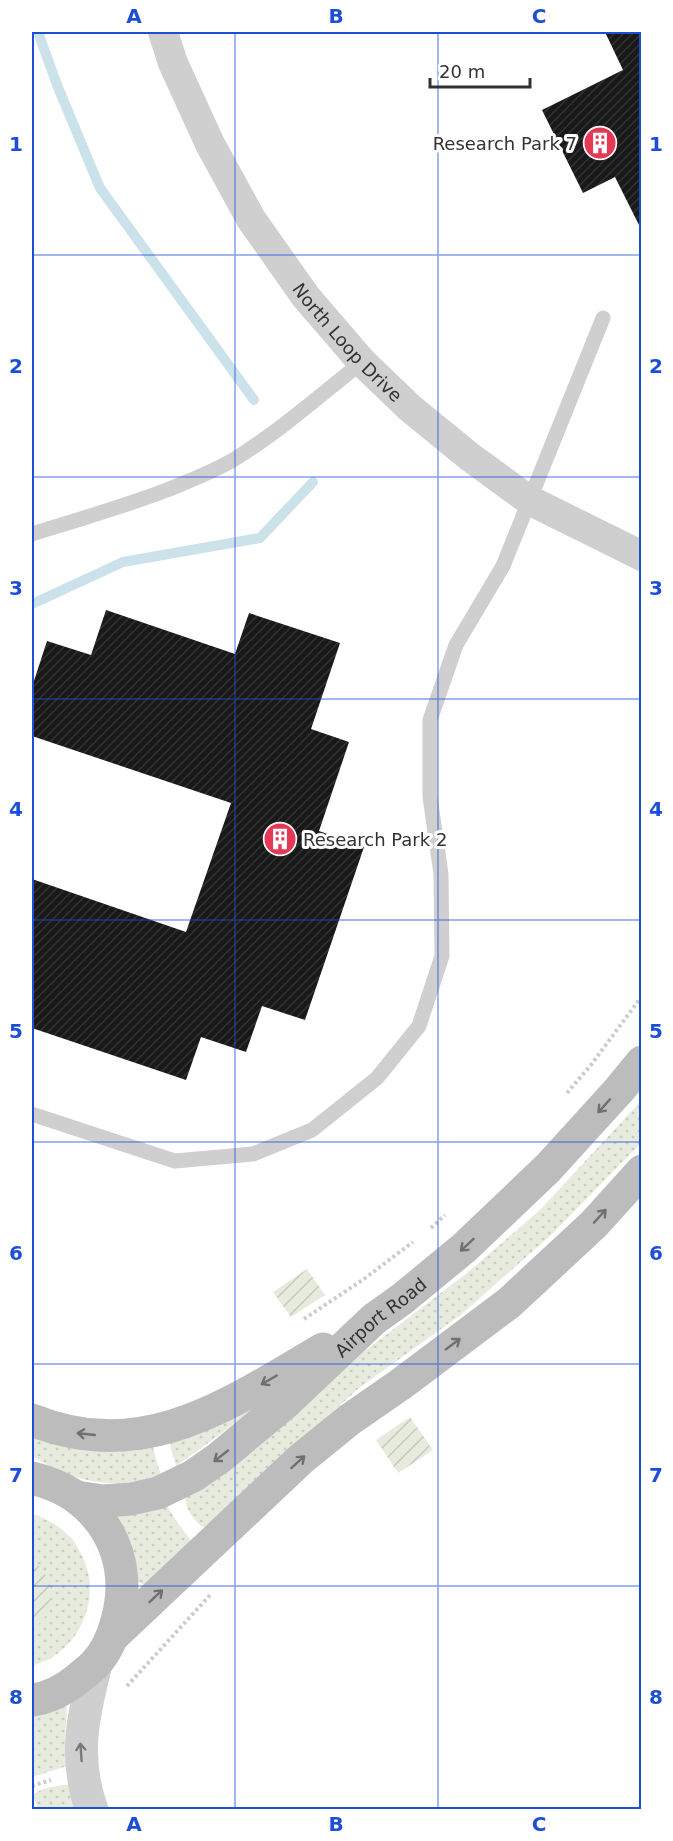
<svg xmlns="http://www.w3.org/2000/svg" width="673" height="1841" viewBox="0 0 673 1841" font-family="'DejaVu Sans',sans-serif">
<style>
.grass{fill:url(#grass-dots)}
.garden{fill:url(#garden-furrows)}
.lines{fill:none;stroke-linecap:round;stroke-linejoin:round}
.stream{stroke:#cbe2eb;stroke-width:10}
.building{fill:url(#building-hatch)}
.path{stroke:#ccc;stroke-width:4;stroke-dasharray:3 3;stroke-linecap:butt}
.service{stroke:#cfcfcf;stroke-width:15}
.minor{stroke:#cfcfcf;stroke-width:30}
.tertiary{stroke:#cfcfcf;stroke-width:33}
.secondary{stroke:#bcbcbc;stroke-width:33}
.oneway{stroke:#707070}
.oneway2{stroke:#797979}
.grid{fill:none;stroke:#1d4ed8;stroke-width:1.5;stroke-opacity:0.55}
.labels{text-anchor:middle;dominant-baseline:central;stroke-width:6;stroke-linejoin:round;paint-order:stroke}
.poi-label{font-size:18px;fill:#323232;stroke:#fff;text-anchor:end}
.street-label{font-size:18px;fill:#323232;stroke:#fff}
.neatline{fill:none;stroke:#1d4ed8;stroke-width:2}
.grid-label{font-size:20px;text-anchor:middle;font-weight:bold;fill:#1d4ed8}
</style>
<defs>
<pattern id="grass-dots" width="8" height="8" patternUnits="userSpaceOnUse" patternTransform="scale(1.5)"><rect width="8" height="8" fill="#e6ebde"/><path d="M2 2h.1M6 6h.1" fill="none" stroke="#c6cabf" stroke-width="1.8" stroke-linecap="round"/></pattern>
<pattern id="garden-furrows" width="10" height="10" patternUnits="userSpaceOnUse" patternTransform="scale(1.5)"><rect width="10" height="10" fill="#e6ebde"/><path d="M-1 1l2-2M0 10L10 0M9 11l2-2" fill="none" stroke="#c6cabf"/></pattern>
<pattern id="building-hatch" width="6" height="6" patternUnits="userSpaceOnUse" patternTransform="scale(1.5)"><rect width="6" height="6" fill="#191919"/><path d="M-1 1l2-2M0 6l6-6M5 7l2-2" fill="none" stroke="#323232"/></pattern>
</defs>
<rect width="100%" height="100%" fill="#fff"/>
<!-- grass -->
<g class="grass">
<path d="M641,1101V1143L552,1234L462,1314L359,1388L205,1528C194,1522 186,1510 185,1497L319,1386L467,1273L539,1211Z"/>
<path d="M265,1402L176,1466L171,1449L170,1441Z"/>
<path d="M32,1435L152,1444L161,1476C149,1478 136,1482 124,1483C90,1485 60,1474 32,1456Z"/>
<path d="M166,1504L177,1522L192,1542L145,1585L136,1581L114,1515Z"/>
<path d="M32,1513C46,1519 59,1525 70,1537C75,1541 77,1547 80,1552C101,1587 87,1635 53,1657C47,1661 38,1663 32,1666Z"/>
<path d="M62,1705L67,1707L65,1738L67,1766L32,1777V1713Z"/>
<path d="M62,1785H72L77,1809H39L32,1795L43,1789Z"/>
</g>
<!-- garden -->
<g class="garden">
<path d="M307,1269L325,1295L291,1317L273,1292Z"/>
<path d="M410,1417L433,1450L398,1473L376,1440Z"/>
<path d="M32,1561C58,1577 57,1613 32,1630Z"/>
</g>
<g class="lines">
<!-- stream -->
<g class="stream">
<path d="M38,32L57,85L100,188L254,400"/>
<path d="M32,604L123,562L260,538L313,482"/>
</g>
</g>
<!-- building -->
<g class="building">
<path d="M605,32H642V231L615,177L583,193L542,110L623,70Z"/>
<path d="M106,610L235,654L249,613L340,643L311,729L349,742L319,831L364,847L305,1020L262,1006L246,1052L201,1037L186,1080L32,1028V879L186,932L231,803L32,736V687L47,641L91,655Z"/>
</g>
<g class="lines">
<!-- path -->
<g class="path">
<path d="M567,1093L591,1065L642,996"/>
<path d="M431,1228L445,1215"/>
<path d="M304,1319L364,1279L413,1242"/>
<path d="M127,1686L211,1594"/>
<path d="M32,1786L51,1780"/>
</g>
<!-- service -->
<g class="service">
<path d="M32,534C77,520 122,507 167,490C191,480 216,471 238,457C282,429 322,394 362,362"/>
<path d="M32,1114L175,1161L253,1154L312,1130L377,1078L419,1026L442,956L441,874L430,797V720L456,645L503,566L603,318"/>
</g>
<!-- minor -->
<path class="minor" id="s1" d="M163,32L173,63L210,144L251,219L306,297L362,362L410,408L470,457L529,500L642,556"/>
<!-- tertiary -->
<path class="tertiary" d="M92,1810C73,1758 83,1715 96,1664"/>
<!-- secondary -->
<g class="secondary">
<path d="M32,1420C144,1465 229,1404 323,1349"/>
<path d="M32,1478C47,1482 64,1488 77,1498C117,1528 130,1574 117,1621C113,1636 106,1653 94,1665C90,1669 85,1673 80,1677C67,1688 49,1698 32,1700"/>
<path id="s2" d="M76,1497L103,1501L131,1499L158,1493L193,1476L219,1458L284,1404L374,1319L402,1299L464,1248L548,1168L619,1090L642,1062"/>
<path d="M113,1636L301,1459L349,1420L401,1384L509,1303L594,1224L642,1171"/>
</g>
</g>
<!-- one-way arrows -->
<defs><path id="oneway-shaft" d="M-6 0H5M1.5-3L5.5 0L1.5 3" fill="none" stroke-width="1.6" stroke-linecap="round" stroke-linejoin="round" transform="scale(1.5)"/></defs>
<g class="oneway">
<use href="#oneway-shaft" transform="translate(604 1106) rotate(132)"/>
<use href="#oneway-shaft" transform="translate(600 1216) rotate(-48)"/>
<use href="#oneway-shaft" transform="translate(467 1245) rotate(137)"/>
<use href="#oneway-shaft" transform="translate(453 1344) rotate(-37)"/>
<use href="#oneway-shaft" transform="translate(269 1380) rotate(150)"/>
<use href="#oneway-shaft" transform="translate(86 1434) rotate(-174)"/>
<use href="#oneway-shaft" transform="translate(221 1456) rotate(142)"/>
<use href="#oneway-shaft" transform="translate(298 1462) rotate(-42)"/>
<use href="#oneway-shaft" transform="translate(156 1596) rotate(-43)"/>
</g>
<use class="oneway2" href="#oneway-shaft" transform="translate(81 1752) rotate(-94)"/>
<!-- grid -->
<path class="grid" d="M235,32V1810M438,32V1810M32,255H642M32,477H642M32,699H642M32,920H642M32,1142H642M32,1364H642M32,1586H642"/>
<!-- icons -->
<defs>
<symbol id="building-disc" viewBox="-11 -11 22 22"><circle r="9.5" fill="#e43955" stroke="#fff"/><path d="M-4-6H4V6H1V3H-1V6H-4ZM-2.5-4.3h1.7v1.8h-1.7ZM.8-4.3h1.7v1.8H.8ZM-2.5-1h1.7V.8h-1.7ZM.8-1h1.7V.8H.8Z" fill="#fff"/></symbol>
</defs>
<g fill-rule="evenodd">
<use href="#building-disc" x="581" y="124" width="38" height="38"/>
<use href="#building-disc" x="261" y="820" width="38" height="38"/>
</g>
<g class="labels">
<!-- poi labels -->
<g class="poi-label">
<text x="577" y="143">Research Park 7</text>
<text x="303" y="839" text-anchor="start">Research Park 2</text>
</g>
<!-- street labels -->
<g class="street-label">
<text stroke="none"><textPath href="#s1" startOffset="364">North Loop Drive</textPath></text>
<text stroke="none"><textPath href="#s2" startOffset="368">Airport Road</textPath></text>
</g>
</g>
<!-- border -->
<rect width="673" height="1841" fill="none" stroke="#ffffff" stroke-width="66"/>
<!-- scale -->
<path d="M430 78v9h100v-9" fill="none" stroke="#323232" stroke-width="3"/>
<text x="439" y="78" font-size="18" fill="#323232" stroke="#ffffff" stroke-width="4.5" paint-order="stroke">20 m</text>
<rect x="33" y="33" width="607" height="1775" class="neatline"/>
<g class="grid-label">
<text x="134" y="23">A</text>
<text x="336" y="23">B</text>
<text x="539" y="23">C</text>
<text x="16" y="151">1</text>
<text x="656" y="151">1</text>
<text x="16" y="373">2</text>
<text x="656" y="373">2</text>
<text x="16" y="595">3</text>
<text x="656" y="595">3</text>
<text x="16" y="816">4</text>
<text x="656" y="816">4</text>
<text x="16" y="1038">5</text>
<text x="656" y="1038">5</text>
<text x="16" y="1260">6</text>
<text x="656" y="1260">6</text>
<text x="16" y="1482">7</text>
<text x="656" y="1482">7</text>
<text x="16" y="1704">8</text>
<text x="656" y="1704">8</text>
<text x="134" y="1831">A</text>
<text x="336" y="1831">B</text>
<text x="539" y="1831">C</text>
</g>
</svg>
